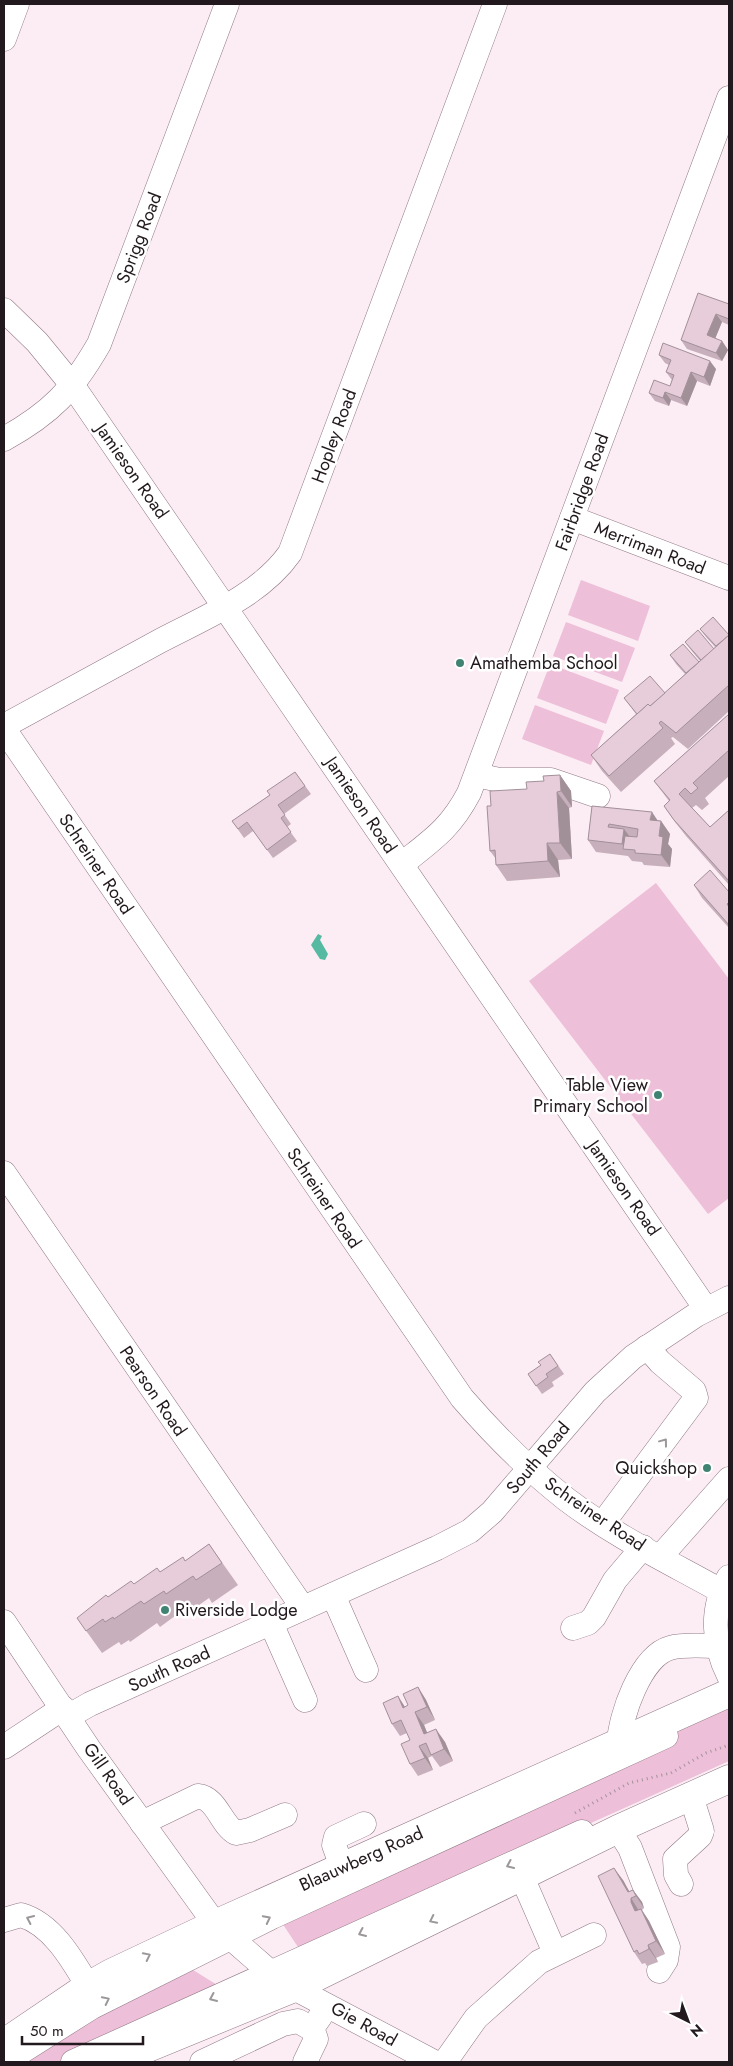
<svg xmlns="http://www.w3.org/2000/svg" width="733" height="2066" viewBox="0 0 733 2066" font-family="Jost,sans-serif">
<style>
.green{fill:#eebfd8}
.water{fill:#56b9a1}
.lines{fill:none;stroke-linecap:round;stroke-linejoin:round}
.minor-casing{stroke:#907985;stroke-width:25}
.major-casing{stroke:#907985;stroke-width:29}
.path{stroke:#a1949b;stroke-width:3;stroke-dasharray:1 4;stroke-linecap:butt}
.minor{stroke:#fff;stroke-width:24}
.major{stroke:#fff;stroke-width:28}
.wall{fill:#c7b0bb}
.shaded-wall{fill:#a29099}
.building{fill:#e7cdda;stroke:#a29099}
.oneway{stroke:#9c989a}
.poi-dot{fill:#418373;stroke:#fff;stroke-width:2}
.labels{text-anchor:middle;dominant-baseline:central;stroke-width:5;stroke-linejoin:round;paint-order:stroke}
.street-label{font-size:18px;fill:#22191e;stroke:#fff}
.poi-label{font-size:18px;fill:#22191e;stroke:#fff;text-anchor:start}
</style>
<rect width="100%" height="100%" fill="#fcecf4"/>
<!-- green -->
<g class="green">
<path d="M581,580L650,606L638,641L568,615Z"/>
<path d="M566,622L635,648L622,682L553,656Z"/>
<path d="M550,664L619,690L606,724L537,698Z"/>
<path d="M535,705L604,731L591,765L522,739Z"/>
<path d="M656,883L729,979V1198L708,1214L529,981Z"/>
<path d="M729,1707V1761L302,1953L280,1920Z"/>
<path d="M169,1955L222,1988L90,2062H4Z"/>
</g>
<!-- water -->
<path class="water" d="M318,934L322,936L320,940L328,954L325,960L320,959L311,945Z"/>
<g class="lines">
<defs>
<g id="minor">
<path d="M4,39L17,4"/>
<path d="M4,310L37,342L73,386L706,1309"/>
<path d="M4,439C51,413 72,391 99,344L227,4"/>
<path d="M572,518L729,578"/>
<path d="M4,726C55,698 107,670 158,642C203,618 260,596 290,553L495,4"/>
<path d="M4,729L462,1398C494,1435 528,1469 566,1499C613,1535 669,1562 721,1591"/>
<path d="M477,775L499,780H551L598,796"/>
<path d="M402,864C432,840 450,829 469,793L729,98"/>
<path d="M4,1173L303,1608"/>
<path d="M603,1523L696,1398L694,1391L660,1362L647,1347"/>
<path d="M660,1557L729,1479"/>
<path d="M729,1577C710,1609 713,1644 729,1676"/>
<path d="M333,1595L366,1670"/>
<path d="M4,1622L89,1749L215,1924L270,1972L294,1988L434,2062"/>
<path d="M271,1623L305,1700"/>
<path d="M573,1628L588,1623L594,1617L615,1580L643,1547"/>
<path d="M69,1716L90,1704L437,1548L470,1531L492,1512L595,1392L633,1357L696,1315L729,1298"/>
<path d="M619,1743C620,1716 641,1656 670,1648C684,1644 703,1646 717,1646"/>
<path d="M4,1747L63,1708"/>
<path d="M142,1823L198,1796C217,1798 221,1825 236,1833L250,1830L285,1815"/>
<path d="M618,1829L630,1848L668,1947L666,1960L659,1971"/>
<path d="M342,1867L334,1845L336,1837L364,1824"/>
<path d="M522,1877L555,1953"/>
<path d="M681,1884L676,1875L675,1859L700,1836L702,1831L691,1796"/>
<path d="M4,1920L21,1915C52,1924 72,1959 88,1986"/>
<path d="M5,2062L92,2007L272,1917L666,1736"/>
<path d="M73,2062L582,1832"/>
<path d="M202,2062L283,2024L298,2021L312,2029"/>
<path d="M305,2062L316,2039L312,2028L320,2017"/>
<path d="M445,2062L476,2018L539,1962L594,1935"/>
</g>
<g id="major">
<path d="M4,2043L88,1986L111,1973L215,1924L729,1693"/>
<path d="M114,2062L294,1988L618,1829L729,1779"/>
</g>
</defs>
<!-- minor casing -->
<use href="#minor" class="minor-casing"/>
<!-- major casing -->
<use href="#major" class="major-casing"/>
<!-- path -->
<path class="path" d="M575,1813L629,1783L671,1773L706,1753L729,1745"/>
<!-- minor -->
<use href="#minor" class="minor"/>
<!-- major -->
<use href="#major" class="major"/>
</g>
<!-- wall -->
<g class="wall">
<path d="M729,304V325L722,322L715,338L722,341L728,350L722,361L687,349L681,340Z"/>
<path d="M659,355L716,369L710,386L697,381L687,406L671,400L669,406L655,401L649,393L670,386L672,380L666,372L669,365L665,363Z"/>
<path d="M700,629L729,635V711L688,749L673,737L671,738L675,744L621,792L602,771L591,755L636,714L624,698L665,693L685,674L676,664L670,655L699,662L700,661L691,650L685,642L714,649L715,647L706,637Z"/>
<path d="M729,714V776L705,798L709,804L702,810L696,805L692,808L710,827L729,810V885L686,836L675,822L664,806L669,801L654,781Z"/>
<path d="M295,772L311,794L284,814L291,824L287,827L297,841L273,858L253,831L244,838L232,821L270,795Z"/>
<path d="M560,775L571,791L572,807L569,808L572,859L558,860L560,877L507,881L496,865V859L490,851L491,806L544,781Z"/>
<path d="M592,806L661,821L670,834L668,844L672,849L670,867L644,865L642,862L632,861L628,856L596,852L588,840Z"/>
<path d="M694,885L729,892V928L702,898Z"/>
<path d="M550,1354L564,1374L552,1382L554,1386L542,1394L528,1374L541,1365Z"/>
<path d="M209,1544L238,1585L212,1603L209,1598L182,1617L179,1613L160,1627L157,1623L130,1642L129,1640L121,1645L119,1642L102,1653L77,1618L108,1597L185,1561Z"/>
<path d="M418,1687L426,1700L435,1720L424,1725L427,1733L445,1742L453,1761L440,1767L432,1756L428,1758L433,1770L418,1776L410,1764V1740L407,1733L400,1736L392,1724L398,1696L405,1707L408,1705Z"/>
<path d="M623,1880L629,1892L633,1890L642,1902L644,1908L642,1910L649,1921L665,1954L656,1958L658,1962L647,1966L645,1963L642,1964L634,1952Z"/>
</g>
<!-- shaded-wall -->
<g class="shaded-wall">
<path d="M716,314L722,322L713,344L707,335Z"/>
<path d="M722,341L728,350L722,361L716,353Z"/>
<path d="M710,361L716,369L710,386L704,377Z"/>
<path d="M691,372L697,381L687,406L681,398Z"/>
<path d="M665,392L671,400L669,406L663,398Z"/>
<path d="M560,775L571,791L572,807L561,791Z"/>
<path d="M557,792L569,808L572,859L560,843Z"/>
<path d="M652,812L660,824L650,820Z"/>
<path d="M661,821L670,834L668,844L672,849L670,867L661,855L659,836Z"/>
<path d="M624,829L633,841L626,849L622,844Z"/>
<path d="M547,843L558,860L560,877L548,861Z"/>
<path d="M418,1687L426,1700L435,1720L427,1707Z"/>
<path d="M398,1696L406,1709L403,1708Z"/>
<path d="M415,1712L424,1725L433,1747L424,1734Z"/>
<path d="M436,1729L445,1742L453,1761L444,1749Z"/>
<path d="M419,1746L428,1758L433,1770L425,1758Z"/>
<path d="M614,1868L623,1880L633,1898L628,1892Z"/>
<path d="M633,1890L642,1902L644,1908L636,1896Z"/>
<path d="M631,1898L639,1911H635L631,1902Z"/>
<path d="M641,1909L649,1921L665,1954L656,1941Z"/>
<path d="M648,1945L656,1958L658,1962L649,1949Z"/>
</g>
<!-- building -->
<g class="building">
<path d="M698,293L729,304V319L716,314L707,335L722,341L716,353L681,340Z"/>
<path d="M663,343L710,361L704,377L691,372L681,398L665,392L663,398L649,393L654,380L670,386L674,375L666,372L671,360L659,355Z"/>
<path d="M713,617L729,635L716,646L700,629Z"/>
<path d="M698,630L714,649L701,660L685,642Z"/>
<path d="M729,635V685L676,733L661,721L659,723L663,728L609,776L591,755L648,704L650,706Z"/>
<path d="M683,644L699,662L686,673L670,655Z"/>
<path d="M650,676L665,693L650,706L648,704L637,714L624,698Z"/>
<path d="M729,714V750L693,783L698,788L691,794L685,788L679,794L710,827L729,810V881L674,820L664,806L670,800L654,781Z"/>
<path d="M295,772L305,786L278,805L285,815L281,818L291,832L267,850L247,822L238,829L232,821L270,795L267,791Z"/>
<path d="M560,775L561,791L557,792L560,843H547L548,861L496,865L495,850L490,851L487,806H491L490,791L527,789L526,782L544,781L543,776Z"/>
<path d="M592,806L652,812L650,820L661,821L659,836L663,837L661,855L635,853V850L623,849L625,836L637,837L638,829L609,824L608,827L624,829L622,844L588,840Z"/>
<path d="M710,870L729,892V902L727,904L729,907V925L694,885Z"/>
<path d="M550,1354L558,1366L546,1374L548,1377L536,1386L528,1374L541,1365L538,1362Z"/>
<path d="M209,1544L222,1563L196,1580L193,1576L166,1594L164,1591L144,1604L141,1601L114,1619L113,1617L105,1622L103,1619L86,1631L77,1618L106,1595L108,1597L131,1581L134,1584L157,1568L160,1572L183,1557L185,1561Z"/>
<path d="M418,1687L427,1707L415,1712L424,1734L436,1729L444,1749L431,1755L426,1743L419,1746L425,1758L410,1764L401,1744L410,1740L401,1720L392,1724L383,1703L398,1696L403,1708L408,1705L403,1694Z"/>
<path d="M614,1868L628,1892L633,1890L636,1896L631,1898V1902L635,1911L641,1909L656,1941L648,1945L649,1949L639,1954L637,1950L634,1952L598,1876Z"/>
</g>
<!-- one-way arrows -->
<defs><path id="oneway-chevron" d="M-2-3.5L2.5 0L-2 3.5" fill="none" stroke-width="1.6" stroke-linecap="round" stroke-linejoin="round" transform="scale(1.25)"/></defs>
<g class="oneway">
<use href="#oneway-chevron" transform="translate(664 1442) rotate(-53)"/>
<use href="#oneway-chevron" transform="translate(510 1865) rotate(156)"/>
<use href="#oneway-chevron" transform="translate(30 1919) rotate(-155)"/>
<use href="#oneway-chevron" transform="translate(267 1919) rotate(-27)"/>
<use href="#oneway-chevron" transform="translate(433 1920) rotate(154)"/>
<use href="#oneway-chevron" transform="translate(362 1933) rotate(156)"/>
<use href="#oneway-chevron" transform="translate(147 1956) rotate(-26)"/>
<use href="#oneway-chevron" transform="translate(213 1998) rotate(156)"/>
<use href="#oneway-chevron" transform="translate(106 2000) rotate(-26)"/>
</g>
<!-- markers -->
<g class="poi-dot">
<circle cx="460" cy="663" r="5"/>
<circle cx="658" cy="1095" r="5"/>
<circle cx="707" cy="1468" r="5"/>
<circle cx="165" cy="1610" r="5"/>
</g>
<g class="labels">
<!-- street labels -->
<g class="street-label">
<text transform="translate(139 238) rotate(-69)">Sprigg Road</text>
<text transform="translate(334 436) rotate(-70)">Hopley Road</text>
<text transform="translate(132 471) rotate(55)">Jamieson Road</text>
<text transform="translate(582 492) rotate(-70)">Fairbridge Road</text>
<text transform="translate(650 548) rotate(21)">Merriman Road</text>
<text transform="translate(361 805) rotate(56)">Jamieson Road</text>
<text transform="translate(96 864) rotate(56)">Schreiner Road</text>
<text transform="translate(624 1188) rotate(55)">Jamieson Road</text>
<text transform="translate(324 1198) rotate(56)">Schreiner Road</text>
<text transform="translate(153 1391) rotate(56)">Pearson Road</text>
<text transform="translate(538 1458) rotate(-50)">South Road</text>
<text transform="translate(595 1514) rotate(34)">Schreiner Road</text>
<text transform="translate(169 1669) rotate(-24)">South Road</text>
<text transform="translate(108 1774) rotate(55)">Gill Road</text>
<text transform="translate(361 1859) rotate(-24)">Blaauwberg Road</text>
<text transform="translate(364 2024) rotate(29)">Gie Road</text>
</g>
<!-- poi labels -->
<g class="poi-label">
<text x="470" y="663">Amathemba School</text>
<text x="648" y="1085" text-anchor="end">Table View<tspan x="648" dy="21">Primary School</tspan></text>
<text x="697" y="1468" text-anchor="end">Quickshop</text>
<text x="175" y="1610">Riverside Lodge</text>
</g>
</g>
<!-- border -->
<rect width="733" height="2066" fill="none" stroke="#22191e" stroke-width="10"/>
<!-- north arrow -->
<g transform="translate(688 2021) rotate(138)" stroke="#ffffff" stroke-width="4" paint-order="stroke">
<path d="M0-4L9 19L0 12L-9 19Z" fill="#22191e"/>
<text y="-8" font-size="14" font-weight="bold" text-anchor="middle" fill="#22191e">N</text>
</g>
<!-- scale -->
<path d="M22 2036v8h121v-8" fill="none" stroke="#22191e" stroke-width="2.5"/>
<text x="30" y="2036" font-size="15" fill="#22191e" stroke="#ffffff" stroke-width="4" paint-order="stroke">50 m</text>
</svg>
